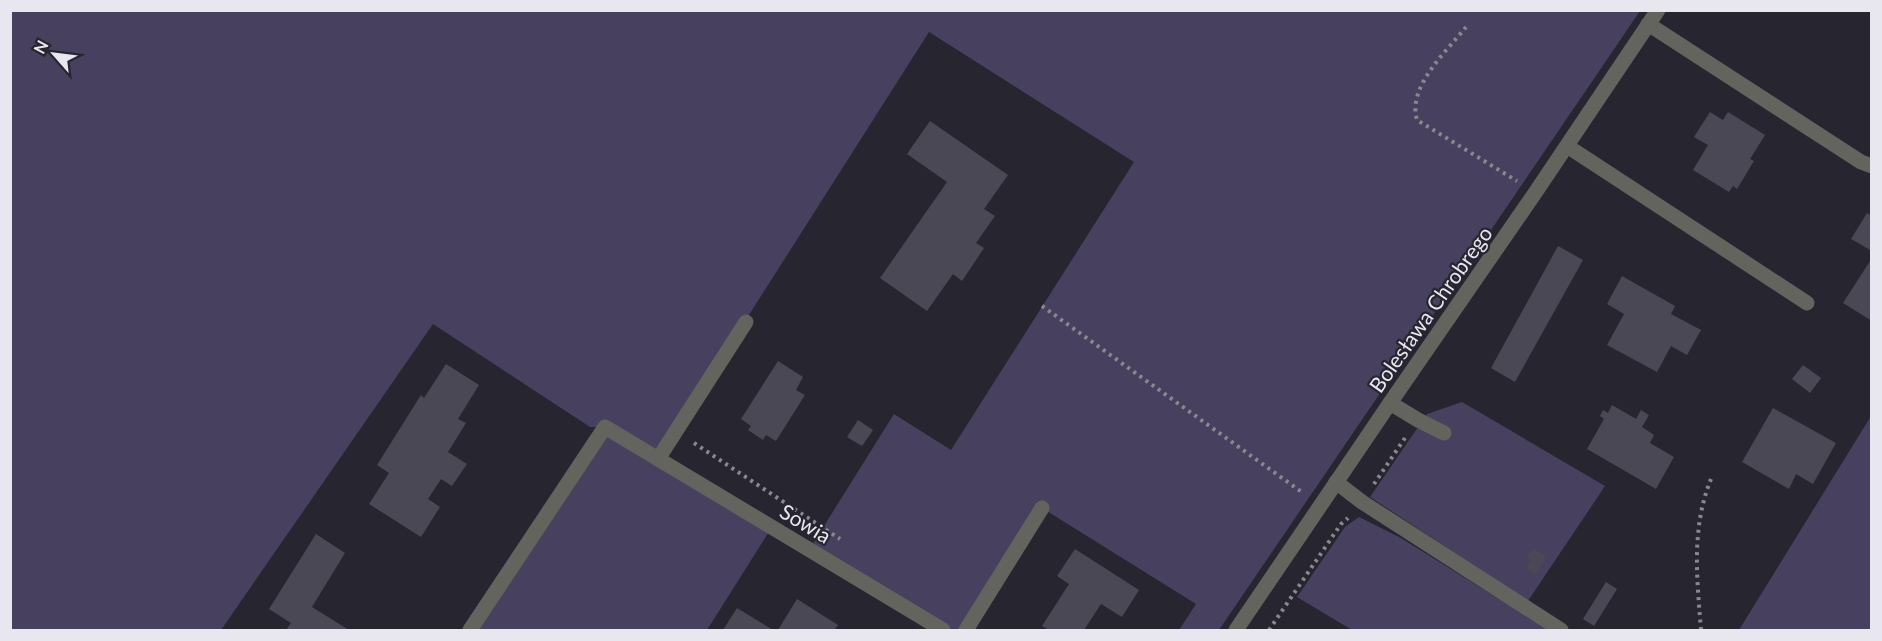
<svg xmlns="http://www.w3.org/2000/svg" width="1882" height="641" viewBox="0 0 1882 641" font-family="Lato,sans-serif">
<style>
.green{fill:#47405e}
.building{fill:#4b4855}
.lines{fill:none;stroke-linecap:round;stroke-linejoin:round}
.path{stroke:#898891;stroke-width:4;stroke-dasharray:3 4.5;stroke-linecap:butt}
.lane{stroke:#63645d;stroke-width:15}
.street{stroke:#63645d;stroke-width:15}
.labels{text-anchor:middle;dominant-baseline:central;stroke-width:4.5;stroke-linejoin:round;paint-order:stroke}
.street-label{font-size:21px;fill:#e8e7ef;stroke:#272530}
</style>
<rect width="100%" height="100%" fill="#272530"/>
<!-- green -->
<g class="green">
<path d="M10,11H1640L1219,630H1179L1196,604L1042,508L966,630H943L809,550L894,414L951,450L1134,162L929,32L658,458L772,527L707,630H470L605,427H590L433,324L221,630H11Z"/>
<path d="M1462,402L1605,486L1528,601L1370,497L1427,414Z"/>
<path d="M1871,416V630H1739Z"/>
<path d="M1359,517L1401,538L1549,630H1352L1297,597L1345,527Z"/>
</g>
<!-- building -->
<g class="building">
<path d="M1710,112L1723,120L1728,112L1765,135L1750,159L1754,161L1737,189L1733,186L1729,192L1693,170L1708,145L1694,137Z"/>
<path d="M930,121L1008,175L984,209L995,216L976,243L984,248L962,281L953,274L927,311L880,278L947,182L907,154Z"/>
<path d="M1867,213L1872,216V251L1851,239Z"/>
<path d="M1558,246L1583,260L1515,382L1491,368Z"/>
<path d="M1872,258V321L1843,303Z"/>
<path d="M1622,276L1675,306L1671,314L1701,330L1687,355L1671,346L1657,372L1607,345L1624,314L1607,304Z"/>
<path d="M778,361L803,377L796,390L805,395L776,441L766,435L763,440L748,430L751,426L741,419Z"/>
<path d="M446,364L479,385L458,419L466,423L448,452L467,464L452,486L441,479L428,499L440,507L421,537L369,504L389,473L377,465L421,395L424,398Z"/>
<path d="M1803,365L1821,378L1810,393L1792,379Z"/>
<path d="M1612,405L1636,419L1641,410L1649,415L1642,427L1654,435L1650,443L1674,457L1656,489L1587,449L1604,419L1600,416L1603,410L1608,413Z"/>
<path d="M1773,408L1836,443L1813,484L1796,474L1789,489L1742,462Z"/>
<path d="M858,420L873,430L862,446L847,437Z"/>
<path d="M316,534L345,553L312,607L349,630H286L291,623L269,609Z"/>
<path d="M1533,548L1546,556L1536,575L1526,569L1531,560L1527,558Z"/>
<path d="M1075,549L1139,590L1122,617L1101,604L1084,630H1049L1042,626L1069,584L1057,576Z"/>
<path d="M1606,582L1617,589L1594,626L1583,619Z"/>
<path d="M797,599L838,625L834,630H778Z"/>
<path d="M737,608L773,630H723Z"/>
</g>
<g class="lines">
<!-- path -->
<g class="path">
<path d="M1466,27C1446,52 1407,87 1417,120L1517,181"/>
<path d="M1042,306L1303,493"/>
<path d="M694,443L840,539"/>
<path d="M1374,484L1405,438"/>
<path d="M1269,630L1341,524L1348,518"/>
<path d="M1701,630C1697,579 1691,528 1711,479"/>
</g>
<!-- lane -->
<g class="lane">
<path d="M1648,24L1861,162L1872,166"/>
<path d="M1567,146L1807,303"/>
<path d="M1390,403L1418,420L1444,433"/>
<path d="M1336,482L1362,502L1561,630"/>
</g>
<!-- street -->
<g class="street">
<path d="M658,459L746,322"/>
<path d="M470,630L605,427L943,630"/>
<path d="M966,630L1042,508"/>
<path d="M1236,630L1390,403L1535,193L1658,10"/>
</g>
</g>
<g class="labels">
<!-- street labels -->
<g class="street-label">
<text transform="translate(1430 309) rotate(-55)">Bolesława Chrobrego</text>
<text transform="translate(806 523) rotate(31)">Sowia</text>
</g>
</g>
<!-- border -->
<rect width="1882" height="641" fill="none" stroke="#e8e7ef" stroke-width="24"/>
<!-- north arrow -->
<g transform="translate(54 54) rotate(298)" stroke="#272530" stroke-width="4.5" paint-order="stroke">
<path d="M0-4.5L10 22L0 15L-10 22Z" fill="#e8e7ef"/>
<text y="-9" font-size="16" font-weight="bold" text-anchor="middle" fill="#e8e7ef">N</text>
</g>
</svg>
